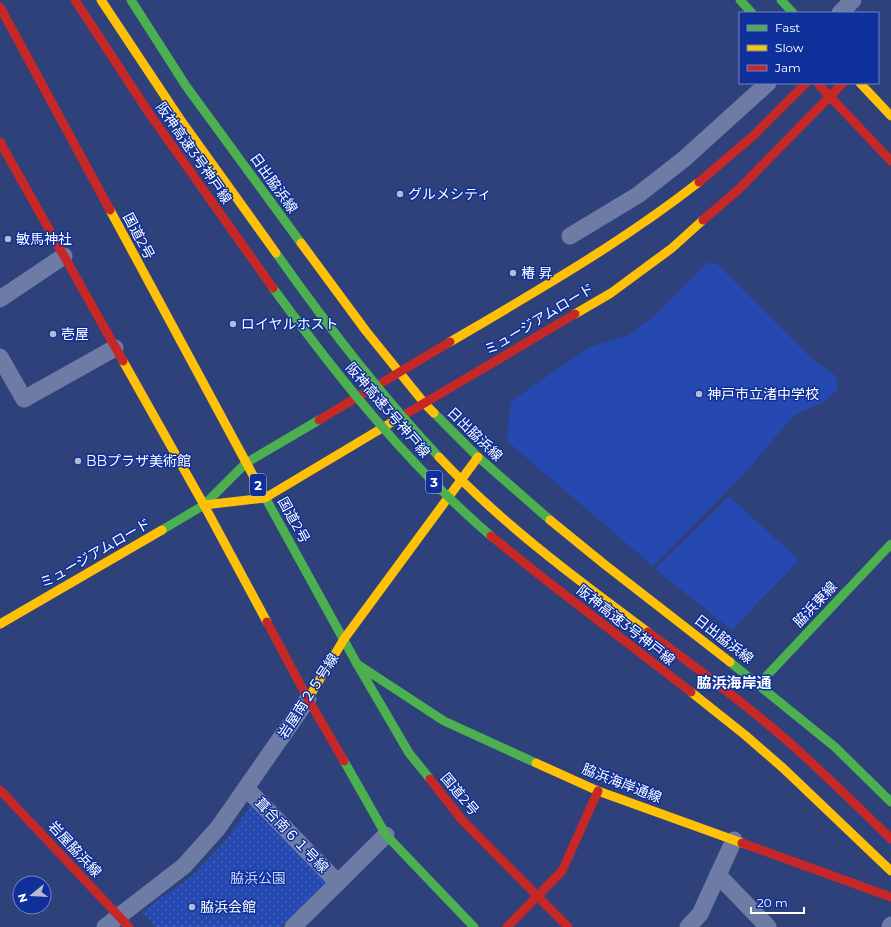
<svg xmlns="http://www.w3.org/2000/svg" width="891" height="927" viewBox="0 0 891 927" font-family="Montserrat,'Noto Sans JP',sans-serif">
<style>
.grass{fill:url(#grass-dots)}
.garden{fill:#2649b1}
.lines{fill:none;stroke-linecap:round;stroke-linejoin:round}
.street{stroke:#6e7ba5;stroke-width:17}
.fast{stroke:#4caf50;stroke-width:9}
.slow{stroke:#ffc107;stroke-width:9}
.jam{stroke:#c62828;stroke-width:9}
.fast-bridge{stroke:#4caf50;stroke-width:9}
.slow-bridge{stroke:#ffc107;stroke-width:9}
.jam-bridge{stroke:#c62828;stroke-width:9}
.poi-dot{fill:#b6bcd0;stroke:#0f309a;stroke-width:1.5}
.labels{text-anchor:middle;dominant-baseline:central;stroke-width:3;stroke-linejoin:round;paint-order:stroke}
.shield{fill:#0f309a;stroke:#b7c1e1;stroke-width:1}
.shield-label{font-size:13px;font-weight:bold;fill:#fff}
.street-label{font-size:14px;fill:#fff;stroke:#0f309a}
.poi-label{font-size:14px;fill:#fff;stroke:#0f309a;text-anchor:start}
.park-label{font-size:14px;fill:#cad7fe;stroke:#0f309a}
.neighbourhood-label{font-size:15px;font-weight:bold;fill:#fff;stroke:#0f309a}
</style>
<defs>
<pattern id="grass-dots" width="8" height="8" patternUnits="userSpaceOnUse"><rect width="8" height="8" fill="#2649b1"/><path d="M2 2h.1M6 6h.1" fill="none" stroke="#4764bd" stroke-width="1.8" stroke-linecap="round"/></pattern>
</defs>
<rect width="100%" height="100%" fill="#2e417a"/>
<!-- grass -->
<path class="grass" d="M254,802L328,882L281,927H156L142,912L192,876L222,845Z"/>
<!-- garden -->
<g class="garden">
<path d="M707,263H716L813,360L836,376L838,389L825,401L793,416L750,467L653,566L507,441L511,401L590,347L629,335L653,317Z"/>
<path d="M729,496L799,560L732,630L655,569Z"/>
</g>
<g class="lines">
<!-- street -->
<g class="street">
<path d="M840,13L853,0"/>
<path d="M570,236L638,195L684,159L768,83"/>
<path d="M0,299L64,256"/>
<path d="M0,357L24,399L115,348"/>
<path d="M246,788L338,883"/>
<path d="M718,875L768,927"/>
<path d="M105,927L184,866L218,828L308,699"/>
<path d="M293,927L386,835"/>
<path d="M688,927L700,914L734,840"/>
<path d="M890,927L891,925"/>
</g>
<!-- fast -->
<g class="fast">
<path d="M131,0L186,86L301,243"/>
<path d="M740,0L752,13"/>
<path d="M781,0L793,13"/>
<path d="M434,413L478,457L550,520"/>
<path d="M255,479L357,664L409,753L430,779"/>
<path d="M162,530L204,505L246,463L319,420"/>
<path d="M730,662L835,747L891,802"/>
<path d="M357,664L444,721L536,763"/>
<path d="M759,684L891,544"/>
<path d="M344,761L386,835L474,927"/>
</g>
<!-- slow -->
<g class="slow">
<path d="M860,83L891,116"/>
<path d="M110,210L255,479"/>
<path d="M301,243L366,331L425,404L434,413"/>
<path d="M575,314L611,293L672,248L703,220"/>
<path d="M450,342C535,292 621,243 699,182"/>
<path d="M123,361L204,505L267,622"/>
<path d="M204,505L265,498L399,418"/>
<path d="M550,520L604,564L730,662"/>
<path d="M0,624L162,530"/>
<path d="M308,699L344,639L478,457"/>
<path d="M536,763L598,791L742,843"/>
</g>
<!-- jam -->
<g class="jam">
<path d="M0,7L110,210"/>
<path d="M819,85L891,161"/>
<path d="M0,142L123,361"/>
<path d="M699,182L753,136L806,83"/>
<path d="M703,220L738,190L843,83"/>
<path d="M399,418L575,314"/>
<path d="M319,420L450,342"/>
<path d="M267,622L308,699L344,761"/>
<path d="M430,779L462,820L568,927"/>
<path d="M0,790L129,927"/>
<path d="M742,843L891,897"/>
<path d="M507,927L562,871L598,791"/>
</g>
<!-- fast-bridge -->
<g class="fast-bridge">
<path d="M276,253C326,324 379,393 439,457"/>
<path d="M273,288C338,377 407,464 491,536"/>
</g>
<!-- slow-bridge -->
<g class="slow-bridge">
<path d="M101,0L180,119L276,253"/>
<path d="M439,457C501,523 575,578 648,632"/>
<path d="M691,692L745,735L783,768L891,871"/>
</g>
<!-- jam-bridge -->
<g class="jam-bridge">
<path d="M75,0L151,116L273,288"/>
<path d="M491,536L547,581L691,692"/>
<path d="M648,632C691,664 735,696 776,731C816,765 853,802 891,839"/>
</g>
</g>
<!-- markers -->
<g class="poi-dot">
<circle cx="400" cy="194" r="4"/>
<circle cx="8" cy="239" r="4"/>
<circle cx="513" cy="273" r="4"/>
<circle cx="233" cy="324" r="4"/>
<circle cx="53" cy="334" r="4"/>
<circle cx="699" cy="394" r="4"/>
<circle cx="78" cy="461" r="4"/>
<circle cx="192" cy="907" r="4"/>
</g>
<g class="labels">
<!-- shield labels -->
<g class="shield">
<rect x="426" y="471" width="16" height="22" rx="3"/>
<rect x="250" y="474" width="16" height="22" rx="3"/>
</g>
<g class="shield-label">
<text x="434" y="482">3</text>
<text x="258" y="485">2</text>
</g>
<!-- street labels -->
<g class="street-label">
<text transform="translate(194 153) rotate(55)">阪神高速3号神戸線</text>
<text transform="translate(274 183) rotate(54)">日出脇浜線</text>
<text transform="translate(139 236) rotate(62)">国道2号</text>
<text transform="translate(539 319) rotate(-31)">ミュージアムロード</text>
<text transform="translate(388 410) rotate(49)">阪神高速3号神戸線</text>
<text transform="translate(475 434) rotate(44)">日出脇浜線</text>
<text transform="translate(294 520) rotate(61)">国道2号</text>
<text transform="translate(95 553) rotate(-30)">ミュージアムロード</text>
<text transform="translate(815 604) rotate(-47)">脇浜東線</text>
<text transform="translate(626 625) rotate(38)">阪神高速3号神戸線</text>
<text transform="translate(724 639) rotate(38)">日出脇浜線</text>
<text transform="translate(308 696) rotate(-57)">岩屋南２５号線</text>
<text transform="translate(622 783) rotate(21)">脇浜海岸通線</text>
<text transform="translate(460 794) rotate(50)">国道2号</text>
<text transform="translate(292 835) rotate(46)">葺合南６１号線</text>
<text transform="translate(75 849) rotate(47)">岩屋脇浜線</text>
</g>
<!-- poi labels -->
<g class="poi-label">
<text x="408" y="194">グルメシティ</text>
<text x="16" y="239">敏馬神社</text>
<text x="521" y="273">椿 昇</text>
<text x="241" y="324">ロイヤルホスト</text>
<text x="61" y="334">壱屋</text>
<text x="707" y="394">神戸市立渚中学校</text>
<text x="86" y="461">BBプラザ美術館</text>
<text x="200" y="907">脇浜会館</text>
</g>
<!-- park labels -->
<g class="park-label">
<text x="258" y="878">脇浜公園</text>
</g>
<!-- neighbourhood labels -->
<g class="neighbourhood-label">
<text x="734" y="682">脇浜海岸通</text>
</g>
</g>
<!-- legend -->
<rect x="739" y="12" width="140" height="72" fill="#0f309a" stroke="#6f83c2"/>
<rect x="747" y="25" width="20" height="6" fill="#4caf50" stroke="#6f83c2"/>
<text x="775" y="32" font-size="12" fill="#ffffff">Fast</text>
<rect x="747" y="45" width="20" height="6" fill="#ffc107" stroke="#6f83c2"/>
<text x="775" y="52" font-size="12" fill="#ffffff">Slow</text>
<rect x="747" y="65" width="20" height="6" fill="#c62828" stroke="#6f83c2"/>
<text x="775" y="72" font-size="12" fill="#ffffff">Jam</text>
<!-- north arrow -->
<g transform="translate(32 895) rotate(252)"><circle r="19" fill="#0f309a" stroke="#6f83c2"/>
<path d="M0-3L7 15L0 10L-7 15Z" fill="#b6bcd0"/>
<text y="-6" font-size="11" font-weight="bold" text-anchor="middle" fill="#ffffff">N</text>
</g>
<!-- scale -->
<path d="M751 907v6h53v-6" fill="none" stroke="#ffffff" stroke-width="2"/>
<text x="757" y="907" font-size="12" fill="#ffffff" stroke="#0f309a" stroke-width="3" paint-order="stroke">20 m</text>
</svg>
